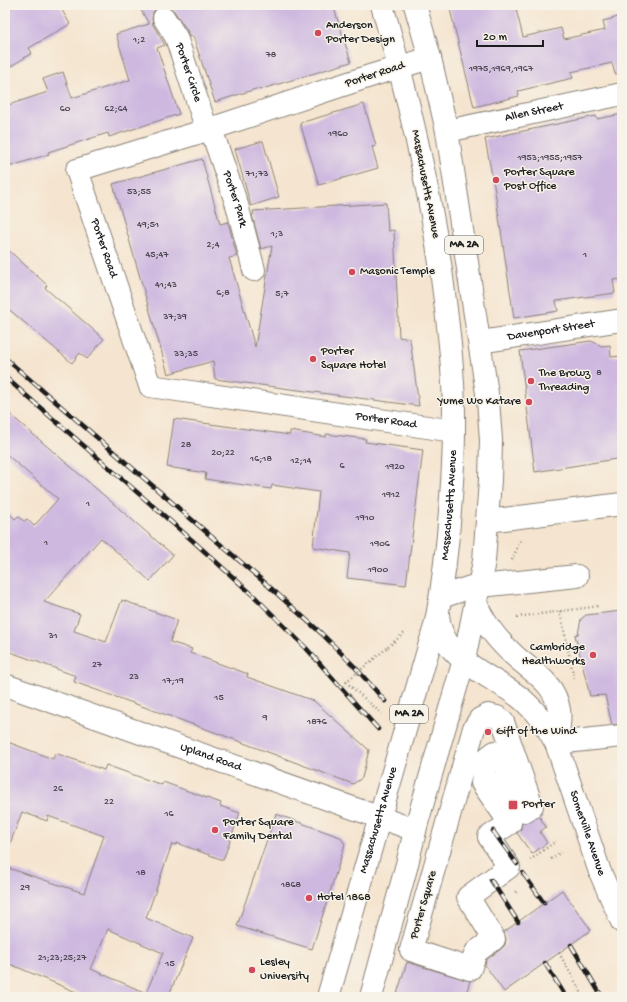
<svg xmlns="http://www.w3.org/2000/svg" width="627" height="1002" viewBox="0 0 627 1002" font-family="'Gochi Hand',sans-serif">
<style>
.building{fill:#ceb8e0;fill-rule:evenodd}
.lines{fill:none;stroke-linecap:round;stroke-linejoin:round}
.minor-casing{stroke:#888076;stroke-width:24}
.major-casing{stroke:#888076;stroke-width:24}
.path{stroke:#888076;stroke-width:2.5;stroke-dasharray:1 3;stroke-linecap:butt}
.minor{stroke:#fff;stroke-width:22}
.major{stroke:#fff;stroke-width:22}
.rail-casing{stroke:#1c1c1c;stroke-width:4.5}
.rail{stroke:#f7f3e8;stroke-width:3;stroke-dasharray:9;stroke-linecap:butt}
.path-bridge{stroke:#888076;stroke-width:2.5;stroke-dasharray:1 3;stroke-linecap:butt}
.poi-dot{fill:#d1495b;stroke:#f7f3e8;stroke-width:1.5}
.labels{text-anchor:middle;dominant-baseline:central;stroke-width:3;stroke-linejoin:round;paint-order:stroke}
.number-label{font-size:10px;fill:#48434d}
.shield{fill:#f7f3e8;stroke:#5e5c59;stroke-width:1}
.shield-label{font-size:11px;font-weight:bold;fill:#1c1c1c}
.poi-label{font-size:12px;fill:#1c1c1c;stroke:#f7f3e8;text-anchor:start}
.street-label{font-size:12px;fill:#1c1c1c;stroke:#f7f3e8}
</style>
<rect width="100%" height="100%" fill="#f7f3e8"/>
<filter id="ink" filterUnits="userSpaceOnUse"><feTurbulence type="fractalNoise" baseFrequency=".025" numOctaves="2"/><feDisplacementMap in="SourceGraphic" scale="8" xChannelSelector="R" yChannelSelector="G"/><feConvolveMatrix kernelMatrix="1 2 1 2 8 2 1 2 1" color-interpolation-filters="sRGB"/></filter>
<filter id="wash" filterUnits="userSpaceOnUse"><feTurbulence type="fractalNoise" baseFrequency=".012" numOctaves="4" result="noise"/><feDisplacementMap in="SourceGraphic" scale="16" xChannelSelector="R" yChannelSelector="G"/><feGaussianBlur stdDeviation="0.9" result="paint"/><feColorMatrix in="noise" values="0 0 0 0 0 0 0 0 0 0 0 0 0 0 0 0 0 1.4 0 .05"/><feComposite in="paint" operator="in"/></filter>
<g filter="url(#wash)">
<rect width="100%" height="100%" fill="#f5e5d0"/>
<g id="blocks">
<!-- building -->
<g class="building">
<path d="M5,5H59L70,24L29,48L32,53L5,70Z"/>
<path d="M138,5H333L351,62L259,90V88L215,102L193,36L189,37L187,30L174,11L169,7L163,6L157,8L153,12L152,19L153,25L165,45L157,48L179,114L109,137L108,133L48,152L49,154L5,168V106L48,92L43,79L63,72L72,98L130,80L116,34L149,24Z"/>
<path d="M449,5H515L523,37L561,28L564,39L605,30L603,21L622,16V73L615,74L612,63L571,72L573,78L518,91L519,96L474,107Z"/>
<path d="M364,104L376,146L372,147L378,168L319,185L300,123Z"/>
<path d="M622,114V279L613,280L615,293L556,301L558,311L514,318L495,191L485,139L596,116L597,119Z"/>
<path d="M263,141L279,197L251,206L235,149Z"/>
<path d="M202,159L220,224L228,222L237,256L229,258L255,347L272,246L261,249L252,215L254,214L253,211L386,203L388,231L394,230L399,337L410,339L419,406L215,379L213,361L168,374L113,184Z"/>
<path d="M5,247L47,285L45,288L104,339L87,359L80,353L72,363L5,306Z"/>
<path d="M591,341L602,346L610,345L611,357L622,356V458L535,472L520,351Z"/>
<path d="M5,410L173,555L150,581L101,538L44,602L80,614L74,631L106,642L122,600L177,620L170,642L192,649L190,653L248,674L247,677L314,701L369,750L362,778L353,784L217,733L74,682L76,676L5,650V509L15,519L18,516L24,521L27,519L34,526L58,499L5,453Z"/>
<path d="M174,419L290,435V431L326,437V434L366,439L365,442L423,450L406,585L347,578L350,553L313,547L319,492L272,485L271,489L205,479L206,473L167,467Z"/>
<path d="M622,611V724L612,725L605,695L590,696L575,635L578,634L581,619L586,615Z"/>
<path d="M5,741L53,759L55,753L104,770L106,765L162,785L163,782L221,803L220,806L240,813L223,860L177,843L176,845L172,844L146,918L193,938L168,997H88L5,962V867L84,893L104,836L48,816L47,821L22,812L7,852L5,851ZM108,929L163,953L146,993L91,969Z"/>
<path d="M276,814L340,837L345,844L312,949L237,926Z"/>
<path d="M539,816L546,827L540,832L547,843L532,854L517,833L521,829L522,823H527L532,821Z"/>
<path d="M562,890L591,930L504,992L485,965L486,960L501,949L505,945L506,939L504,932Z"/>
<path d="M407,962L470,981L465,997H396Z"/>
</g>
</g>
</g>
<g filter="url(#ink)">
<use href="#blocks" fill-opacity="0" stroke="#888076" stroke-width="1"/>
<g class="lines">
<defs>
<g id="minor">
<path id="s1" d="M164,18L176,37L207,130"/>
<path id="s2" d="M430,58L373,75L207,130L77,170L150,386L454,431"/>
<path id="s3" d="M211,129L237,205L254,270"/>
<path id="s4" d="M447,131L622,94"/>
<path id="s5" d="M480,342L622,320"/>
<path d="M488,521L622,504"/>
<path d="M441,597L471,587L577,576"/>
<path id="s6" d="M5,685L415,830"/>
<path d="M488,715L497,717L503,722L532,806L525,811L503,780L511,775L495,752L486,759L482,783L510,823L489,837L509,867L468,897L494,939L476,952L470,969L411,950L474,728L480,719Z"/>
<path d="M556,743L622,736"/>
</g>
<g id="major">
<path d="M476,603C484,624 499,642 516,657C534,673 555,683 559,710C561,721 558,732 556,743"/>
<path id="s7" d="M438,614C440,661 492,674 523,700C537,712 548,728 556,743L600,872L622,922"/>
<path id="s8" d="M328,997L435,626C442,595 445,565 448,535C451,500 454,465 454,431C455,377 448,323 441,270C428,180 407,92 382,5"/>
<path d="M371,997L406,868L417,823L464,660L479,586L484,561L490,480L491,440L488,400L447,131L430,58L415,5"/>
</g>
</defs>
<!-- minor casing -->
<use href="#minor" class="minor-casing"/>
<!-- major casing -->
<use href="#major" class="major-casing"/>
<!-- path -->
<g class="path">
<path d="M512,560L521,539"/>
<path d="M560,611L574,678"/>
<path d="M517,617L600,606"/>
<path d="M388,647L404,633"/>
<path d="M346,682L382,714"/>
<path d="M551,859L561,852"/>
<path d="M530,860L556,841"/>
<path d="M516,892L519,890"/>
<path d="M559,953L584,997"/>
</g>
<!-- minor -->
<use href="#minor" class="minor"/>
<!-- major -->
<use href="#major" class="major"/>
<defs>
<g id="rail">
<path d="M5,358L264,582L321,633L354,666L385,701"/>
<path d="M5,377L193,541L256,598L306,648L378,729"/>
<path d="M493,831L517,864"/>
<path d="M523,873L544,903"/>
<path d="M491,880L518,922"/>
<path d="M571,945L602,997"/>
<path d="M545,963L566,997"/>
</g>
</defs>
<!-- rail casing -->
<use href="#rail" class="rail-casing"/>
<!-- rail -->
<use href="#rail" class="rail"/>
<!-- path-bridge -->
<path class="path-bridge" d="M346,682L388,647"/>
</g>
</g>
<!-- markers -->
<g class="poi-dot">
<circle cx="318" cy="33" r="4"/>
<circle cx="496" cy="180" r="4"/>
<circle cx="352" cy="272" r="4"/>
<circle cx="313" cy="359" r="4"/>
<circle cx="531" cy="381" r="4"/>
<circle cx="529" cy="402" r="4"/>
<circle cx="593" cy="655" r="4"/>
<circle cx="488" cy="732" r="4"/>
<rect x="508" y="800" width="10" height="10" rx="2"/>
<circle cx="215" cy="830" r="4"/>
<circle cx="309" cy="898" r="4"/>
<circle cx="252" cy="970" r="4"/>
</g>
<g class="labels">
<!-- number labels -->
<g class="number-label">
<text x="139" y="40">1;2</text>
<text x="271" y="55">78</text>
<text x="501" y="69">1975,1969,1967</text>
<text x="65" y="109">60</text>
<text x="116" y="109">62;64</text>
<text x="338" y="134">1960</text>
<text x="550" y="158">1953;1955;1957</text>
<text x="257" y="174">71;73</text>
<text x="139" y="192">53;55</text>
<text x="148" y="225">49;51</text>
<text x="277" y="234">1;3</text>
<text x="213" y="245">2;4</text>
<text x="157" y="255">45;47</text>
<text x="585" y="255">1</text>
<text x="166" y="285">41;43</text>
<text x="223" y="293">6;8</text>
<text x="282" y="294">5;7</text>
<text x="175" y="317">37;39</text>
<text x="186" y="354">33;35</text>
<text x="599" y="373">8</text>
<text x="186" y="445">28</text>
<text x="223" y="453">20;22</text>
<text x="261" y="459">16;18</text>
<text x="301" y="461">12;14</text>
<text x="342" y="466">6</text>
<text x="395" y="467">1920</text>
<text x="391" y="495">1912</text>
<text x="88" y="504">1</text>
<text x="365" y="518">1910</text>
<text x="46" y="543">1</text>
<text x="380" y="544">1906</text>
<text x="378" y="570">1900</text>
<text x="53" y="636">31</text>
<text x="97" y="665">27</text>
<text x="134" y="677">23</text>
<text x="173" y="681">17;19</text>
<text x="219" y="698">15</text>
<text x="265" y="718">9</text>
<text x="317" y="722">1876</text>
<text x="58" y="789">26</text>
<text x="109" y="802">22</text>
<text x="169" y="814">16</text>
<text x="141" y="873">18</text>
<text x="291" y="885">1868</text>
<text x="25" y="888">29</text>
<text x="62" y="958">21;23;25;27</text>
<text x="170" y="964">15</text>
</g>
<!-- shield labels -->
<g class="shield">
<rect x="445" y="236" width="38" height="18" rx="3"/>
<rect x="390" y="705" width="38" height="18" rx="3"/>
</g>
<g class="shield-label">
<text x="464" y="245">MA 2A</text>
<text x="409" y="714">MA 2A</text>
</g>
<!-- poi labels -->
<g class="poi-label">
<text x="326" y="26">Anderson<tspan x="326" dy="14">Porter Design</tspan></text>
<text x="504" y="173">Porter Square<tspan x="504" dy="14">Post Office</tspan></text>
<text x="360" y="272">Masonic Temple</text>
<text x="321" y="352">Porter<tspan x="321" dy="14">Square Hotel</tspan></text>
<text x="539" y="374">The Browz<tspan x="539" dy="14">Threading</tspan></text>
<text x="521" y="402" text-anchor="end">Yume Wo Katare</text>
<text x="585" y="648" text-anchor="end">Cambridge<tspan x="585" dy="14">Healthworks</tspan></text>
<text x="496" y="732">Gift of the Wind</text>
<text x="522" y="805">Porter</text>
<text x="223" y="823">Porter Square<tspan x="223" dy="14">Family Dental</tspan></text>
<text x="317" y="898">Hotel 1868</text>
<text x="260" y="963">Lesley<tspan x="260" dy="14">University</tspan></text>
</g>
<!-- street labels -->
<g class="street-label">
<text stroke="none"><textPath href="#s1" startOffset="60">Porter Circle</textPath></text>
<text transform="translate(375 75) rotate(-18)">Porter Road</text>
<text stroke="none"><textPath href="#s4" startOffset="89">Allen Street</textPath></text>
<text transform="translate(425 184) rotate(79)">Massachusetts Avenue</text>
<text stroke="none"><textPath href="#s3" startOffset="74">Porter Park</textPath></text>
<text stroke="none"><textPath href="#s2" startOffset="453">Porter Road</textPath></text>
<text stroke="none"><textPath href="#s5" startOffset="72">Davenport Street</textPath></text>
<text stroke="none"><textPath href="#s2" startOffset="837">Porter Road</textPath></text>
<text stroke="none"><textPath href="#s8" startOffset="508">Massachusetts Avenue</textPath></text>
<text stroke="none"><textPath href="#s6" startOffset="218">Upland Road</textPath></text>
<text stroke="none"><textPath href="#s8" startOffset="184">Massachusetts Avenue</textPath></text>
<text stroke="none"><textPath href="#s7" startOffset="276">Somerville Avenue</textPath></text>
<text transform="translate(424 905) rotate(-74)">Porter Square</text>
</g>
</g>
<!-- margin -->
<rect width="627" height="1002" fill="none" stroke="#f7f3e8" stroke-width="20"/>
<!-- scale -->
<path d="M477 40v6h66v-6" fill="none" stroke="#1c1c1c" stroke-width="2"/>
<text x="483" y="40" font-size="12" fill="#1c1c1c" stroke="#f7f3e8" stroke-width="3" paint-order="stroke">20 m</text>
</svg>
